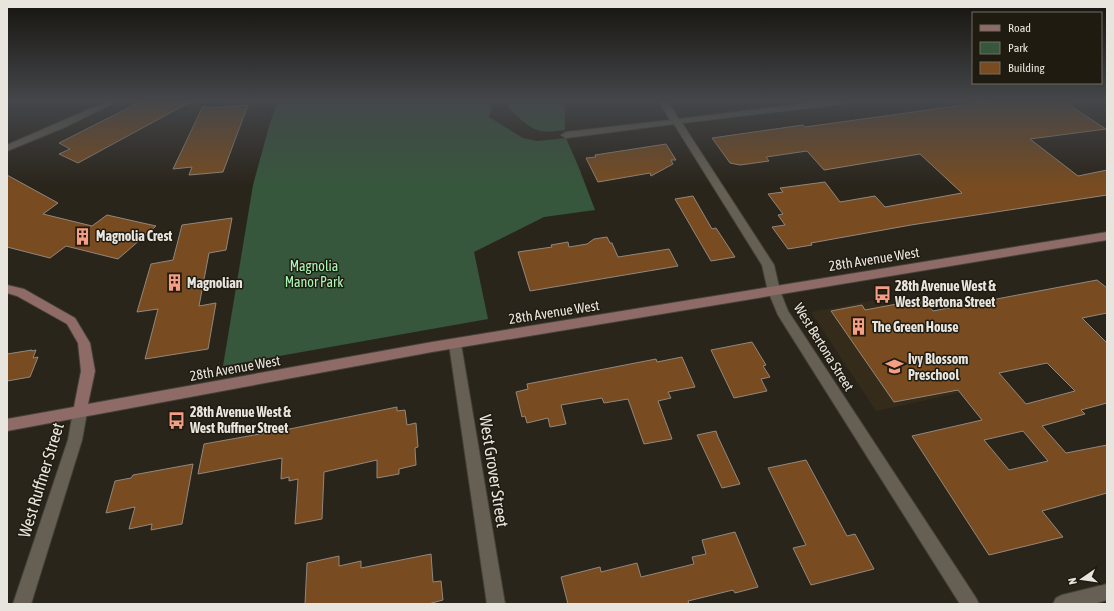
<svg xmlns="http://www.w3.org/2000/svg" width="1114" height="611" viewBox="0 0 1114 611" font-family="'Asap Condensed',sans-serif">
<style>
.education{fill:#352b1b}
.green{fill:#36573c}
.building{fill:#784c20;stroke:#92877d;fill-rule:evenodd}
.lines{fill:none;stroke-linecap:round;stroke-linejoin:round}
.street-casing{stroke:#454239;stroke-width:2}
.secondary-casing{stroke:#454239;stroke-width:2}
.street{fill:#655f54;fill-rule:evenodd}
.secondary{fill:#8e6b67;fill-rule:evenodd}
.labels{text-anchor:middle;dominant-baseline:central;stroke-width:3;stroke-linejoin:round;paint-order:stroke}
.poi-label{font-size:14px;font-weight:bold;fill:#e8e5de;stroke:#201b11;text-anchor:start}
.street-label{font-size:14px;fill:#e8e5de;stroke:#201b11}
.park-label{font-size:14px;fill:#aaf7b8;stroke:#201b11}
.near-street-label{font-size:17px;fill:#e8e5de;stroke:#201b11}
</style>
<rect width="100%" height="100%" fill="#2a251b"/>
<!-- education -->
<path class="education" d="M886,298L963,392L876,411L811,312Z"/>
<!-- green -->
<g class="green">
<path d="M278,101H491L492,106L489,117L523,138L537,141L566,138L579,168L595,210L544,217L474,252L488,319L223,366L253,185L270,123Z"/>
<path d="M505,101H565V130C557,131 545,133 537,130C527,126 509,111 505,101Z"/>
</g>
<!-- building -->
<g class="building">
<path d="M142,101H192L78,163L59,154L70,149L59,143Z"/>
<path d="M993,101H1063L1106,129L1030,139L1078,176L1107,170V195L911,225L811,243L812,245L788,249L772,227L785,225L778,215L783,214L768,194L783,192L780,188L825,182L840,202L875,196L885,207L962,193L920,154L824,170L807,151L766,157L769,161L740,165L730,163L712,138L803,125L805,127Z"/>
<path d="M248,105L223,172L189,175L192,167L173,169L203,106L208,108Z"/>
<path d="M666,144L676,160H671L673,164L651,176L650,173L598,182L586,158L596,157L595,155Z"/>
<path d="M7,175L58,203L43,214L92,226L107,215L156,226L118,259L66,246L50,258L7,247Z"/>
<path d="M693,196L712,229L716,228L735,257L711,261L675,199Z"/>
<path d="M232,218L226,250L209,253L199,306L216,303L208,349L145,359L158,309L137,312L151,264L173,260L182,225Z"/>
<path d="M607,237L610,243H612L618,257L669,249L678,266L530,291L518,252L552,247L551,245L568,242L569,247L587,244L594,239Z"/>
<path d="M1097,280L1107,288V313L1082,318L1107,343V403L1081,410L1085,414L1042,426L1066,453L1107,445V493L1042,511L1063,537L989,555L912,436L982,420L958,390L894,402L831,311L862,305L865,310L923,299L933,311ZM1047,363L1075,391L1026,404L999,373ZM1023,431L1048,461L1009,470L984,440Z"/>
<path d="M752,342L766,365L763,366L770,377L761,379L767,391L734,398L711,350Z"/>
<path d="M32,350V351L36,350L33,358L38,357L30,377L7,381V354Z"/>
<path d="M682,357L695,387L668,392L671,398L658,401L672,439L644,444L628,399L604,403L602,398L561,405L566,424L550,427L548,418L527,423L525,416L522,417L516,392L528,389L527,384L656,359L657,362Z"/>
<path d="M397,407V411L405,410L407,425L416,423L418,447L415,448L416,465L399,469V474L377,478V460L324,472L322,519L295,524L298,479L289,481V477L281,479L282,458L198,474L204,444L271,432L270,433Z"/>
<path d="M716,431L718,437L740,484L722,488L697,435Z"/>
<path d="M806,460L847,536L855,534L874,569L811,585L793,548L806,545L768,468Z"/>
<path d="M193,464L182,524L151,530L152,524L129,529L135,507L106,513L115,481L131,478L133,475Z"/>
<path d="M735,532L758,587L735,593L733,590L688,601L689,604H568L561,577L600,567L601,572L637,563L641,577L694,564L692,557L706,554L702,540Z"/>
<path d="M431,554L433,582L441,581L443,600L428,604H305L307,563L339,556V566L361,561V568Z"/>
</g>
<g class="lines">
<defs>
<g id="street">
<path d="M108,101H118L63,128L7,151V145Z"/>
<path d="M659,101H667L679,119L824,101H847L843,104L682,123L774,265L780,291L788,311L976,598L979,604H960L778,315L768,291L762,265L674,124L566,138L561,135L566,132L670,120Z"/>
<path d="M455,339L459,340L461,344L505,604H487L449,344L451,340Z"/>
<path d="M80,406L85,408L87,412L82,440L31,604H13L68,440L73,412L75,408Z"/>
<path d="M1107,584V600L1094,604H1053L1056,598L1062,595Z"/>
</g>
<path id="secondary" d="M1107,232V240L432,352L7,431V419L74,407L81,371L78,343L67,324L17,296L7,293V285L24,289L75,318L90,343L95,371L88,404L432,342Z"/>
</defs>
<!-- street casing -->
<use href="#street" class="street-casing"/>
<!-- secondary casing -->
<use href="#secondary" class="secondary-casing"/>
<!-- street -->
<use href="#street" class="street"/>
<!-- secondary -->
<use href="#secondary" class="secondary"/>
</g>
<!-- sky -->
<linearGradient id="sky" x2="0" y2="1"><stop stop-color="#17140f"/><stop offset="0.54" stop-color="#44464a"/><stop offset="1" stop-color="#44464a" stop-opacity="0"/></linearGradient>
<rect width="1114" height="186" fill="url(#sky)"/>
<!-- icons -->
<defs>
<symbol id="building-bare" viewBox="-9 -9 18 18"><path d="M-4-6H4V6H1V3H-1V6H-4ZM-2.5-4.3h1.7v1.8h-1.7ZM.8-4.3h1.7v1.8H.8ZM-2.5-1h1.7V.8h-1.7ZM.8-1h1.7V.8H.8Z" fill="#f49e86" stroke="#201b11" stroke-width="2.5" paint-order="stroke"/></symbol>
<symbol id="bus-bare" viewBox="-9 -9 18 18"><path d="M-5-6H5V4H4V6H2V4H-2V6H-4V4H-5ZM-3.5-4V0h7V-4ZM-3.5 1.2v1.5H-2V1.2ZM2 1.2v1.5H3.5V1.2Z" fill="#f49e86" stroke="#201b11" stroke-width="2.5" paint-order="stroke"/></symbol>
<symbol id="school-bare" viewBox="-9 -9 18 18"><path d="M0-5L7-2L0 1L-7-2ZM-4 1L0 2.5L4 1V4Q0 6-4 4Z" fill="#f49e86" stroke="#201b11" stroke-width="2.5" paint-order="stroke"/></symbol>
</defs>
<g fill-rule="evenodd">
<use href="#building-bare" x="70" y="224" width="25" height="25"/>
<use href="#building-bare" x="162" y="270" width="25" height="25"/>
<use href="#bus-bare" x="870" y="282" width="25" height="25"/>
<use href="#building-bare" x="846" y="314" width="25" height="25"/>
<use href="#school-bare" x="882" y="354" width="25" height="25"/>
<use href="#bus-bare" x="164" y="408" width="25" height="25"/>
</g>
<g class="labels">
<!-- poi labels -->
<g class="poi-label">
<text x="96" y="236">Magnolia Crest</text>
<text x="187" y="283">Magnolian</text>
<text x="895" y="286">28th Avenue West &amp;<tspan x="895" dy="16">West Bertona Street</tspan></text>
<text x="872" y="327">The Green House</text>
<text x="908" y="359">Ivy Blossom<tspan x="908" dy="16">Preschool</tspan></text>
<text x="190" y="412">28th Avenue West &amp;<tspan x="190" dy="16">West Ruffner Street</tspan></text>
</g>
<!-- street labels -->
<g class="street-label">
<text transform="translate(874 259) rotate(-9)">28th Avenue West</text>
<text transform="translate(554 312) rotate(-9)">28th Avenue West</text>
<text transform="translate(824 347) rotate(58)">West Bertona Street</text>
<text transform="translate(235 368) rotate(-10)">28th Avenue West</text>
</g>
<!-- park labels -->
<g class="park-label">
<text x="314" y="266">Magnolia<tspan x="314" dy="16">Manor Park</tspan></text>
</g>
<!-- near-street labels -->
<g class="near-street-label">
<text transform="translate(494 471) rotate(81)">West Grover Street</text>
<text transform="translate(41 480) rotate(-73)">West Ruffner Street</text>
</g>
</g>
<!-- border -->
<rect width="1114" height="611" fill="none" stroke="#e8e5de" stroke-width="16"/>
<!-- legend -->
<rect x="972" y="12" width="130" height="72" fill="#201b11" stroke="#706c63"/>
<rect x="980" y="25" width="20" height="6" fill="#8e6b67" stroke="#706c63"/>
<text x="1008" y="32" font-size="12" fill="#e8e5de">Road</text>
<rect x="980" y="42" width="20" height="12" fill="#36573c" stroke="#706c63"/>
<text x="1008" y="52" font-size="12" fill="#e8e5de">Park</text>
<rect x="980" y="62" width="20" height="12" fill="#784c20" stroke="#706c63"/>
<text x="1008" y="72" font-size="12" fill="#e8e5de">Building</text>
<!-- north arrow -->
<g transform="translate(1082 579) rotate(257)" stroke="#201b11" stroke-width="3" paint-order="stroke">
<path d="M0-3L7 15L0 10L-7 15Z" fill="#e8e5de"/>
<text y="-6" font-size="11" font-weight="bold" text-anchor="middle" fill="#e8e5de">N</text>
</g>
</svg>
